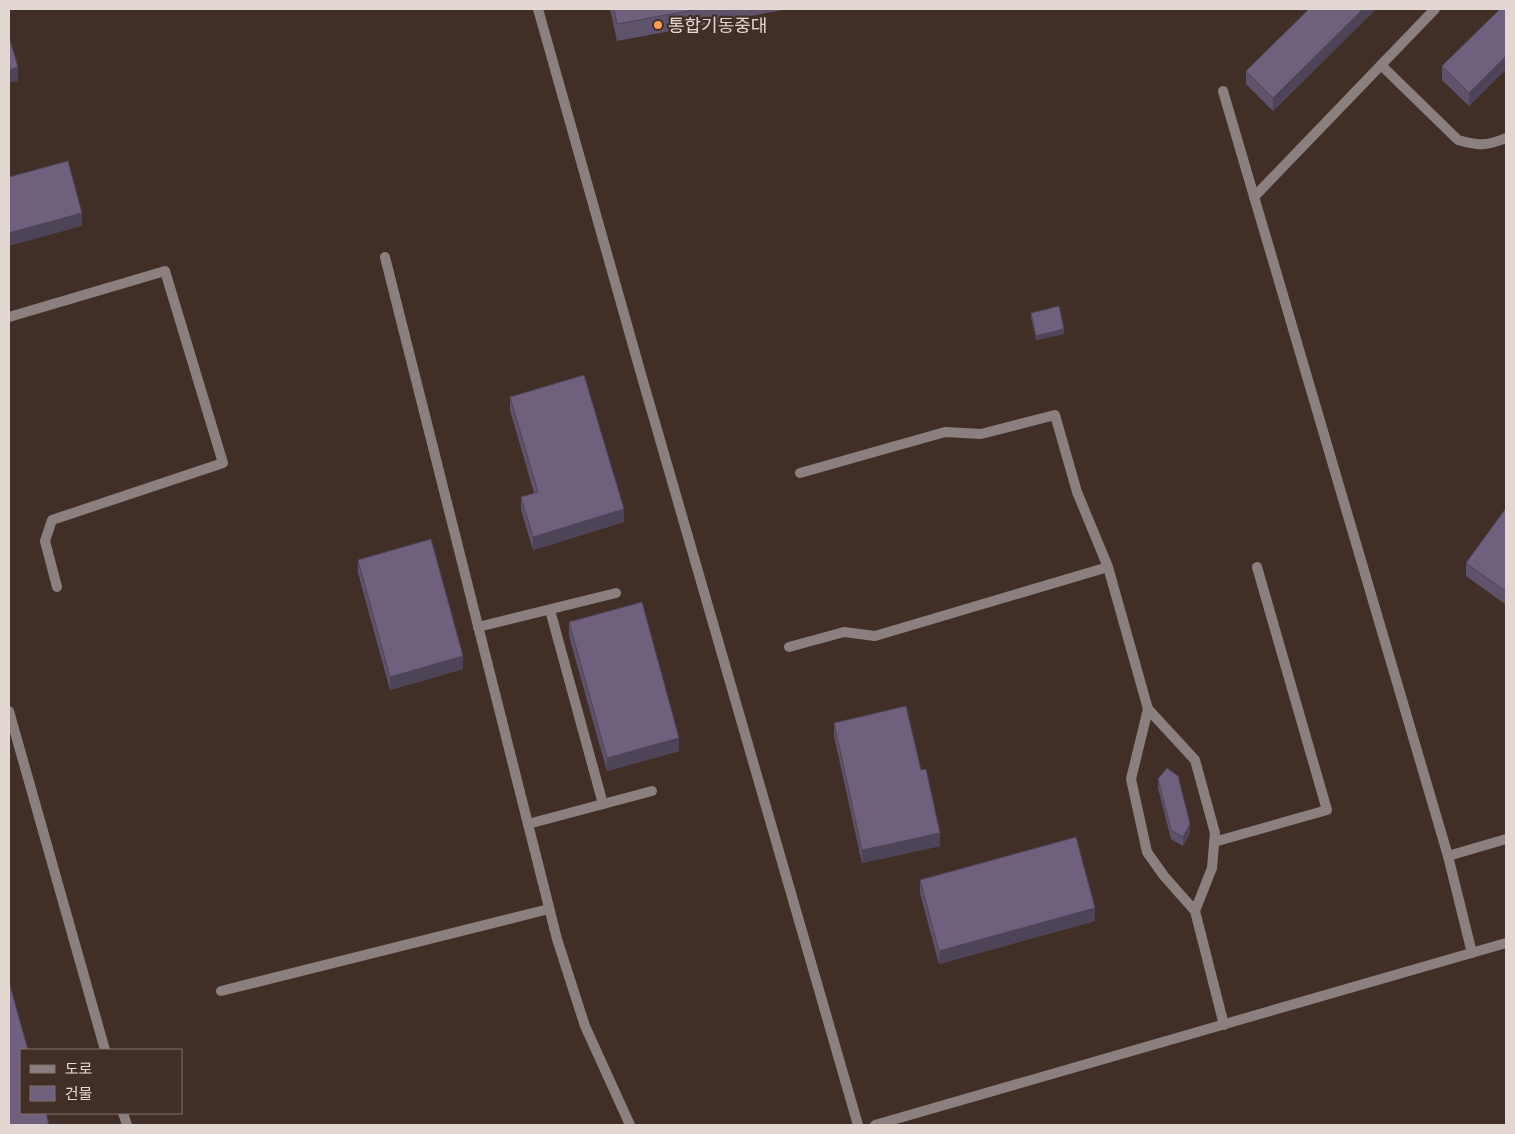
<svg xmlns="http://www.w3.org/2000/svg" width="1515" height="1134" viewBox="0 0 1515 1134" font-family="'PT Sans Narrow','Noto Sans KR',sans-serif">
<style>
.lines{fill:none;stroke-linecap:round;stroke-linejoin:round}
.service{stroke:#8b807f;stroke-width:10}
.minor{stroke:#8b807f;stroke-width:10}
.wall{fill:#5f536c}
.shaded-wall{fill:#4e4458}
.building{fill:#6f617d;stroke:#4e4458}
.poi-dot{fill:#fb9e51;stroke:#412f27;stroke-width:2}
.labels{text-anchor:middle;dominant-baseline:central;stroke-width:4.5;stroke-linejoin:round;paint-order:stroke}
.poi-label{font-size:18px;fill:#e3d7d2;stroke:#412f27;text-anchor:start}
</style>
<rect width="100%" height="100%" fill="#412f27"/>
<g class="lines">
<!-- service -->
<g class="service">
<path d="M1381,65L1458,140C1478,146 1487,146 1506,138"/>
<path d="M1223,91L1448,856L1472,953"/>
<path d="M1254,197L1435,9"/>
<path d="M385,257L557,939L585,1026L630,1125"/>
<path d="M9,317L165,271L223,463L52,520L45,541L57,587"/>
<path d="M800,473L945,432L981,434L1055,415L1077,492L1108,567L1148,709"/>
<path d="M550,610L603,804"/>
<path d="M478,627L616,593"/>
<path d="M789,647L844,632L875,636L1108,567"/>
<path d="M528,824L652,791"/>
<path d="M1214,842L1327,810L1257,567"/>
<path d="M1448,856L1506,839"/>
<path d="M1195,911L1212,868L1215,833L1195,760L1148,709L1131,779L1147,852L1164,876L1195,911L1224,1025"/>
<path d="M221,991L549,909"/>
</g>
<!-- minor -->
<g class="minor">
<path d="M538,9L641,374L858,1125"/>
<path d="M9,711L105,1050"/>
<path d="M123,1113L127,1125"/>
<path d="M875,1125L1506,943"/>
</g>
</g>
<!-- wall -->
<g class="wall">
<path d="M610,9H788L617,41Z"/>
<path d="M1309,9H1376L1273,111L1246,84V71Z"/>
<path d="M1506,9V69L1469,106L1442,80V66Z"/>
<path d="M1031,313L1064,334L1036,340L1031,317Z"/>
<path d="M510,397L624,522L533,550L521,510V497L534,493L510,410Z"/>
<path d="M1506,508V602L1505,604L1466,576V563Z"/>
<path d="M358,560L463,669L390,690L358,573Z"/>
<path d="M569,622L679,751L607,771L569,636Z"/>
<path d="M834,723L921,770L940,846L862,863L834,736Z"/>
<path d="M1158,779L1190,833L1183,846L1171,839L1158,788Z"/>
<path d="M920,880L1095,921L939,964L920,893Z"/>
</g>
<!-- shaded-wall -->
<g class="shaded-wall">
<path d="M1363,9H1376L1273,111V98Z"/>
<path d="M1506,56V69L1469,106V93Z"/>
<path d="M18,67V81L9,83V70Z"/>
<path d="M82,213V226L9,246V233Z"/>
<path d="M1064,329V334L1036,340V336Z"/>
<path d="M624,509V522L533,550V537Z"/>
<path d="M1506,589V602L1505,604V591Z"/>
<path d="M463,656V669L390,690V677Z"/>
<path d="M679,738V751L607,771V758Z"/>
<path d="M1190,824V833L1183,846V837Z"/>
<path d="M940,833V846L862,863V850Z"/>
<path d="M1095,908V921L939,964V951Z"/>
</g>
<!-- building -->
<g class="building">
<path d="M614,9H699L617,24Z"/>
<path d="M1309,9H1363L1273,98L1246,71Z"/>
<path d="M1500,9H1506V56L1469,93L1442,66Z"/>
<path d="M9,37L18,67L9,70Z"/>
<path d="M68,161L82,213L9,233V177Z"/>
<path d="M1059,306L1064,329L1036,336L1031,313Z"/>
<path d="M584,375L624,509L533,537L521,497L538,492L510,397Z"/>
<path d="M1506,508V589L1505,591L1466,563Z"/>
<path d="M431,539L463,656L390,677L358,560Z"/>
<path d="M642,602L679,738L607,758L569,622Z"/>
<path d="M906,706L921,770L926,769L940,833L862,850L834,723Z"/>
<path d="M1167,768L1178,776L1190,824L1183,837L1171,830L1158,779Z"/>
<path d="M1076,837L1095,908L939,951L920,880Z"/>
<path d="M9,982L28,1050H21V1113H46L49,1125H9Z"/>
</g>
<!-- markers -->
<circle class="poi-dot" cx="658" cy="25" r="5"/>
<g class="labels">
<!-- poi labels -->
<g class="poi-label">
<text x="668" y="25">통합기동중대</text>
</g>
</g>
<!-- border -->
<rect width="1515" height="1134" fill="none" stroke="#e3d7d2" stroke-width="20"/>
<!-- legend -->
<rect x="20" y="1049" width="162" height="65" fill="#412f27" stroke="#82726b"/>
<rect x="30" y="1065" width="25" height="8" fill="#8b807f" stroke="#82726b"/>
<text x="65" y="1074" font-size="15" fill="#e3d7d2">도로</text>
<rect x="30" y="1086" width="25" height="15" fill="#6f617d" stroke="#82726b"/>
<text x="65" y="1099" font-size="15" fill="#e3d7d2">건물</text>
</svg>
